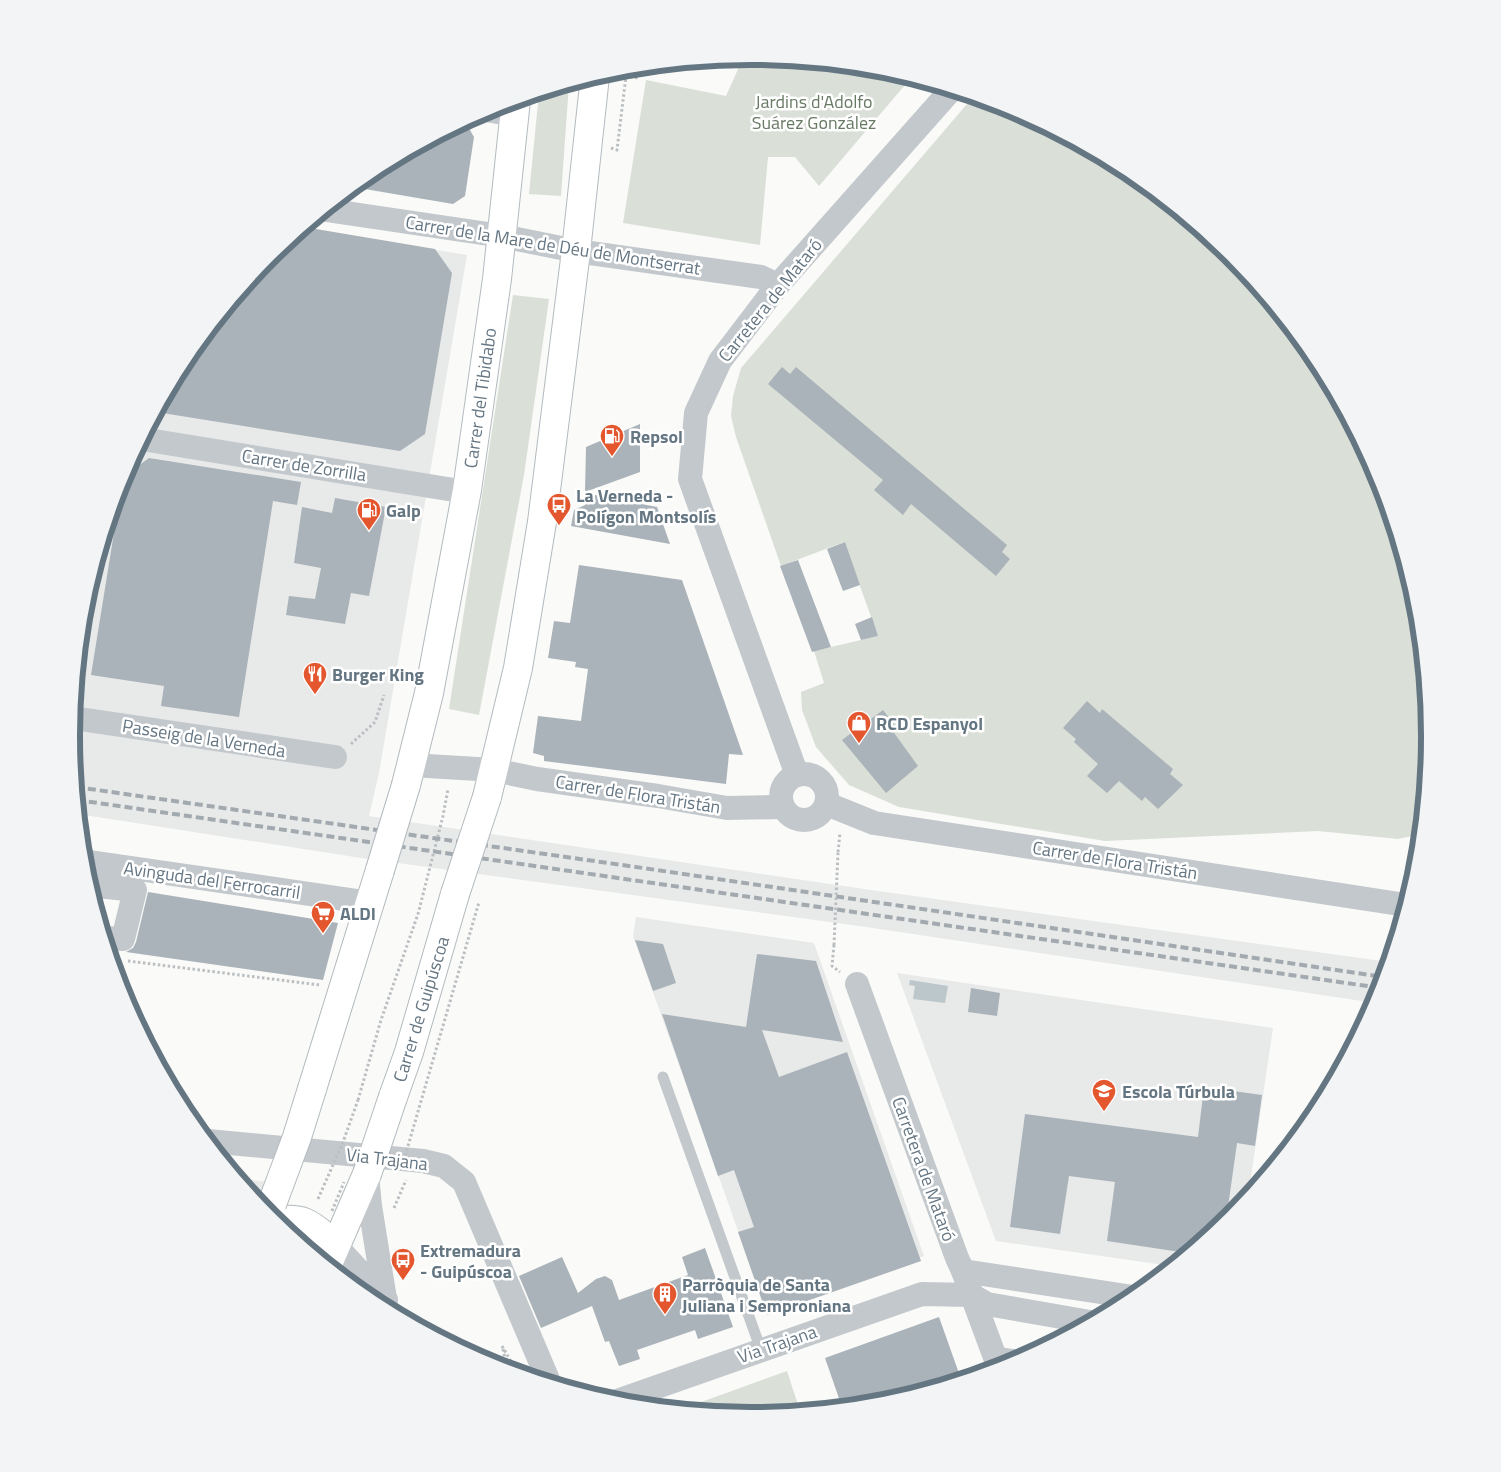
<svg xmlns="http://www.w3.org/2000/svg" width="1501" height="1472" viewBox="0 0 1501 1472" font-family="'Titillium Web',sans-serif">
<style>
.built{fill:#e8e9e9}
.green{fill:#dadfd7}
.water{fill:#bbc7cb}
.building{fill:#aab3b9}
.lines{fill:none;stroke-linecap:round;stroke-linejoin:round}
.secondary-casing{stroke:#b3babf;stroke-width:30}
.path{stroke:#bbbfc2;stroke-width:3;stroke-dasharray:2.5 2.5;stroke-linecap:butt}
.lane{stroke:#c3c8cc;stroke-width:11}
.street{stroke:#c3c8cc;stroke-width:24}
.secondary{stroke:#fff;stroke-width:28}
.rail{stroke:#a2aab0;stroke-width:4;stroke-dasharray:8 4;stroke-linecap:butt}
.secondary-bridge-casing{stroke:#b3babf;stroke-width:30;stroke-linecap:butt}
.path-bridge{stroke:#bbbfc2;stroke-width:3;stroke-dasharray:2.5 2.5;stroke-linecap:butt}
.secondary-bridge{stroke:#fff;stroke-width:28}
.labels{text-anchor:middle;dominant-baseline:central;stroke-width:5;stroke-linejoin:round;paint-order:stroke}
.park-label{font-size:18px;fill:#687a64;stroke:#fff}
.street-label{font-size:18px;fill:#657683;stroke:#fff}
.poi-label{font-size:18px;font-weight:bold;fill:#657683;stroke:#fff;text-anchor:start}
.rim{fill:none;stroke:#657683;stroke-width:6}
</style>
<rect width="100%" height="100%" fill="#fafaf8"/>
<!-- built -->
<g class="built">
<path d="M303,228L467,255L379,773L369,816L871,890L1389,962L1378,996L1375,1003L866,927L361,858L78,814L71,736L84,603L123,476L185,358Z"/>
<path d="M636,917L814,943L924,1256L767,1312L633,936Z"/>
<path d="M897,973L1273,1028L1248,1197L1231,1217L1171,1266L996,1241Z"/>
<path d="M238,1178L267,1182L259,1203Z"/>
</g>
<!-- green -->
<g class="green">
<path d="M743,58L770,61L771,58L883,69L911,78L819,186L795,157H768L760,245L623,223L646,80L726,96Z"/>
<path d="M569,84L561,196L529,194L539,93Z"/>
<path d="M973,97L1011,108L1128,171L1231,256L1316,359L1379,476L1417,604L1430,736L1421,834L1398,839L1318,831L1105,841L899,807L849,785L816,747L802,710L801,692L824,683L814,651L878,636L844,542L781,566L736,437L731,416L733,396L741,368Z"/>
<path d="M513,295L549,299L524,475L479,715L449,709Z"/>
<path d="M787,1371L800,1411L751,1416L682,1409Z"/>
</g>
<!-- water -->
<path class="water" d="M910,980L948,986L945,1003L913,999L915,986L909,985Z"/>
<!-- building -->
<g class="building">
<path d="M460,124L467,125L474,137L465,196L453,204L353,187L373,171Z"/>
<path d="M304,227L435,249L452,273L425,434L400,451L156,412L185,358L270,255Z"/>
<path d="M782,367L790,374L796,367L1007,545L1002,552L1010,559L996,576L911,504L903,515L874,490L883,480L768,384Z"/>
<path d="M640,424V472L585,492L586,447Z"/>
<path d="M149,458L301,482L297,505L273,501L239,717L161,706L164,686L91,675L123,477Z"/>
<path d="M585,493L657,507L670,544L571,526L574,510L585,505Z"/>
<path d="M335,498L386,507L369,596L351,593L345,624L286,615L289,596L315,599L321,568L294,563L302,507L332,513Z"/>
<path d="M845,542L860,585L843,591L827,549Z"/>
<path d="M798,560L828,639L831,647L812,652L780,566Z"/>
<path d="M579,565L682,580L743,755L729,754L726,784L544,761V756L533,753L538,716L581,721L588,669L575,667L576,662L548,658L554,621L570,623Z"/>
<path d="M872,617L878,636L861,640L855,624Z"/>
<path d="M1087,701L1100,713L1102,709L1173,769L1170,774L1183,785L1158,809L1145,797L1142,801L1119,781L1107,793L1087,776L1098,764L1074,742L1076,739L1063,728Z"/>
<path d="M883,710L896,727L892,730L918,766L886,793L842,740Z"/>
<path d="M148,892L338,923L323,980L126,952L133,948L136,942Z"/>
<path d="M635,940L663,944L676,983L653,991Z"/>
<path d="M757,954L816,961L843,1042L762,1030L779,1077L847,1052L921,1261L767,1315L738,1232L754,1227L734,1170L718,1176L662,1014L746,1027Z"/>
<path d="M971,988L1000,993L997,1016L968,1012Z"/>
<path d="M1204,1087L1262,1095L1255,1146L1237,1143L1226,1221L1187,1253L1107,1241L1115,1182L1069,1176L1060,1234L1010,1227L1025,1114L1198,1137Z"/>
<path d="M705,1248L733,1327L698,1339L695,1330L637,1350L640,1359L619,1366L609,1341L605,1342L592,1306L541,1328L519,1276L562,1257L578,1293L596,1279L605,1276L612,1280L619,1300L688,1275L682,1257Z"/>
<path d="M939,1317L961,1379L883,1403L842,1407L825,1358Z"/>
</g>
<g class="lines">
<defs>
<g id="secondary">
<path d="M406,785L429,693L467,490L497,279L516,100"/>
<path d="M487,797L518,668L542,522L576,251L595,76"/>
<path d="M312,1089L380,870"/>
<path d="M393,1097L409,1052L455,894"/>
<path d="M276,1221C307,1216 313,1227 335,1245"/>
<path d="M328,1264L367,1174"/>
</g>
</defs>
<!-- secondary casing -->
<use href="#secondary" class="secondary-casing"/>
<!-- path -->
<g class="path">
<path d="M611,148L617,150L626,76L638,78"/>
<path d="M351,744L375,722L384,695"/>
<path d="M838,852L840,833"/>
<path d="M834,945L832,966L840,972"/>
<path d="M128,961L320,985"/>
<path d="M358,1100L381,1020L418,914L443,816L448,789"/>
<path d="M394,1208L406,1180"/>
<path d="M502,1346L517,1372"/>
<path d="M503,1349L507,1369"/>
</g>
<!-- lane -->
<g class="lane">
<path d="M663,1077L761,1350"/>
<path d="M993,1352L1026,1356"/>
</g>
<!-- street -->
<g class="street">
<path d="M486,110L515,115"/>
<path d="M326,210L502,236L576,251L761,277L778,285"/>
<path d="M142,439L466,492"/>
<path d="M73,718L335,757"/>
<path d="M411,765L494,770L537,779L658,796L727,808L783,807"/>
<circle cx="804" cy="797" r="23"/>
<path d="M797,775L690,479L696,413L720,361L778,285L951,90"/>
<path d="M827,804L874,823L1406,905"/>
<path d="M83,861L371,903"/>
<path d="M89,885L135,890L123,939L105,938"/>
<path d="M857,984L957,1258L963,1271L999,1368"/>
<path d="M208,1141L423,1161L444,1166L464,1182L549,1382"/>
<path d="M367,1174L370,1206L385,1299"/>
<path d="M335,1245L386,1300"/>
<path d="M963,1271L1133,1297"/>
<path d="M614,1402L922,1294L971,1295L987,1304L1090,1322"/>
</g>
<!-- secondary -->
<use href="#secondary" class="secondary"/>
<!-- rail -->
<g class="rail">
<path d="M76,787L643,868L1384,977"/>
<path d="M77,800L1381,988"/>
</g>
<defs>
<g id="secondary-bridge">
<path d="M380,870L406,785"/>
<path d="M455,894L487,797"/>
<path d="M367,1174L393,1097"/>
<path d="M272,1204L297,1137L312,1089"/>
</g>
</defs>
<!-- secondary-bridge casing -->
<use href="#secondary-bridge" class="secondary-bridge-casing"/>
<!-- path-bridge -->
<g class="path-bridge">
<path d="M834,945L838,852"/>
<path d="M401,1170L479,902"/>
<path d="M318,1199L343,1142L358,1100"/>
<path d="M332,1211L344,1182"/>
</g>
<!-- secondary-bridge -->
<use href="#secondary-bridge" class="secondary-bridge"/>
</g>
<!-- icons -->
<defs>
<symbol id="fuel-pin" viewBox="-11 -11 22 30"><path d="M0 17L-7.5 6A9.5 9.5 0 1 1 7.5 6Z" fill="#e4572e" stroke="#fff"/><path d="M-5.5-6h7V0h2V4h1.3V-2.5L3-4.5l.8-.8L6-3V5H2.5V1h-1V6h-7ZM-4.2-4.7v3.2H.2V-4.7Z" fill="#fff"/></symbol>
<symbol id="bus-pin" viewBox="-11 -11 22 30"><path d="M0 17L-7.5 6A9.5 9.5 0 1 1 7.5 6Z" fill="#e4572e" stroke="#fff"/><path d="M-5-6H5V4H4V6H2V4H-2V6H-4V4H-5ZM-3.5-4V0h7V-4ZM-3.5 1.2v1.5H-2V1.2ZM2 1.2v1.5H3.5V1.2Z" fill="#fff"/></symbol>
<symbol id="restaurant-pin" viewBox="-11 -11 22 30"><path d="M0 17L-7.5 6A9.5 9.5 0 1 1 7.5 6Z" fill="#e4572e" stroke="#fff"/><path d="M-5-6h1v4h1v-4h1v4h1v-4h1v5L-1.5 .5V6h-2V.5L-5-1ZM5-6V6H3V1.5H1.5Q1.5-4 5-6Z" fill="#fff"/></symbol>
<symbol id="shop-pin" viewBox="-11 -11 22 30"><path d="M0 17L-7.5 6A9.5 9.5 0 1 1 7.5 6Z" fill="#e4572e" stroke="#fff"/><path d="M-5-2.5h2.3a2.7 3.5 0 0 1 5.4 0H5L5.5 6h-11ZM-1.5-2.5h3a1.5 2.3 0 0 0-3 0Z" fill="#fff"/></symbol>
<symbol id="supermarket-pin" viewBox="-11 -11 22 30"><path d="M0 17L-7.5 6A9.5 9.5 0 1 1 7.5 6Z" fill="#e4572e" stroke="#fff"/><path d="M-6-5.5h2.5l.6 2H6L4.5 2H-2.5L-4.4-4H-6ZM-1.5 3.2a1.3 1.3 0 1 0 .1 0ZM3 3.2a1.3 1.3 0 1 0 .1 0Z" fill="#fff"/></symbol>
<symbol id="school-pin" viewBox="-11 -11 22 30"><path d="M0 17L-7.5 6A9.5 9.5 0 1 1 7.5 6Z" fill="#e4572e" stroke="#fff"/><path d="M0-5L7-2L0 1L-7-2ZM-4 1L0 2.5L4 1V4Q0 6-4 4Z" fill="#fff"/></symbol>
<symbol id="building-pin" viewBox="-11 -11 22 30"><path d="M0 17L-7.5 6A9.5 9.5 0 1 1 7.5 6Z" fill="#e4572e" stroke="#fff"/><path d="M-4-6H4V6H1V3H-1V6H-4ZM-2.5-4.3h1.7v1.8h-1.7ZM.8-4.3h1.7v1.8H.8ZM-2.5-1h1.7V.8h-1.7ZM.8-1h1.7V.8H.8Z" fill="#fff"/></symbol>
</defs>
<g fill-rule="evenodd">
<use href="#fuel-pin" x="598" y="422" width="28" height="38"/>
<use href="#bus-pin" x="545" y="491" width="28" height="38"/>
<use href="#fuel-pin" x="355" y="496" width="28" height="38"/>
<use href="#restaurant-pin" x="301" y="660" width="28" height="38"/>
<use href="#shop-pin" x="845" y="709" width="28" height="38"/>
<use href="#supermarket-pin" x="309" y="899" width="28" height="38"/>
<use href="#school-pin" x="1090" y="1077" width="28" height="38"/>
<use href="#bus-pin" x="389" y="1246" width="28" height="38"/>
<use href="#building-pin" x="651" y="1280" width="28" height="38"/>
</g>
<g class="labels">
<!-- park labels -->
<g class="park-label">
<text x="814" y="101">Jardins d'Adolfo<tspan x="814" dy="21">Suárez González</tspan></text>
</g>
<!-- street labels -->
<g class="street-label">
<text transform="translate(553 245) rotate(9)">Carrer de la Mare de Déu de Montserrat</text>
<text transform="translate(770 300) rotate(-51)">Carretera de Mataró</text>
<text transform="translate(480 398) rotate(-82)">Carrer del Tibidabo</text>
<text transform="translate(304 465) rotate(9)">Carrer de Zorrilla</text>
<text transform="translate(204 738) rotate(9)">Passeig de la Verneda</text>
<text transform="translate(638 794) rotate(9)">Carrer de Flora Tristán</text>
<text transform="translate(1115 860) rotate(9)">Carrer de Flora Tristán</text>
<text transform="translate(212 880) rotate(8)">Avinguda del Ferrocarril</text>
<text transform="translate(421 1009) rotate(-73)">Carrer de Guipúscoa</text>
<text transform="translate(387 1159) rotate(7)">Via Trajana</text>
<text transform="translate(924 1169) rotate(70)">Carretera de Mataró</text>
<text transform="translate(777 1344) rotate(-19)">Via Trajana</text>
</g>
<!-- poi labels -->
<g class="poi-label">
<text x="630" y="436">Repsol</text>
<text x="576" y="495">La Verneda -<tspan x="576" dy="21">Polígon Montsolís</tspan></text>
<text x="386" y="510">Galp</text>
<text x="332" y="674">Burger King</text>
<text x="876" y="723">RCD Espanyol</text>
<text x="340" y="913">ALDI</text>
<text x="1122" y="1091">Escola Túrbula</text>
<text x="420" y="1250">Extremadura<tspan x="420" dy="21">- Guipúscoa</tspan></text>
<text x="682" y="1284">Parròquia de Santa<tspan x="682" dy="21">Juliana i Semproniana</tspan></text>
</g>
</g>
<!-- crop -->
<path d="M0 0H1501V1472H0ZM750 65H751A670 670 0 0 1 1421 735V737A670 670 0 0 1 751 1407H750A670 670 0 0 1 80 737V735A670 670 0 0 1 750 65Z" fill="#f3f4f5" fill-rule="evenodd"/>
<path class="rim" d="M750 65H751A670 670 0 0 1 1421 735V737A670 670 0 0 1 751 1407H750A670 670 0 0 1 80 737V735A670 670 0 0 1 750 65Z"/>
</svg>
